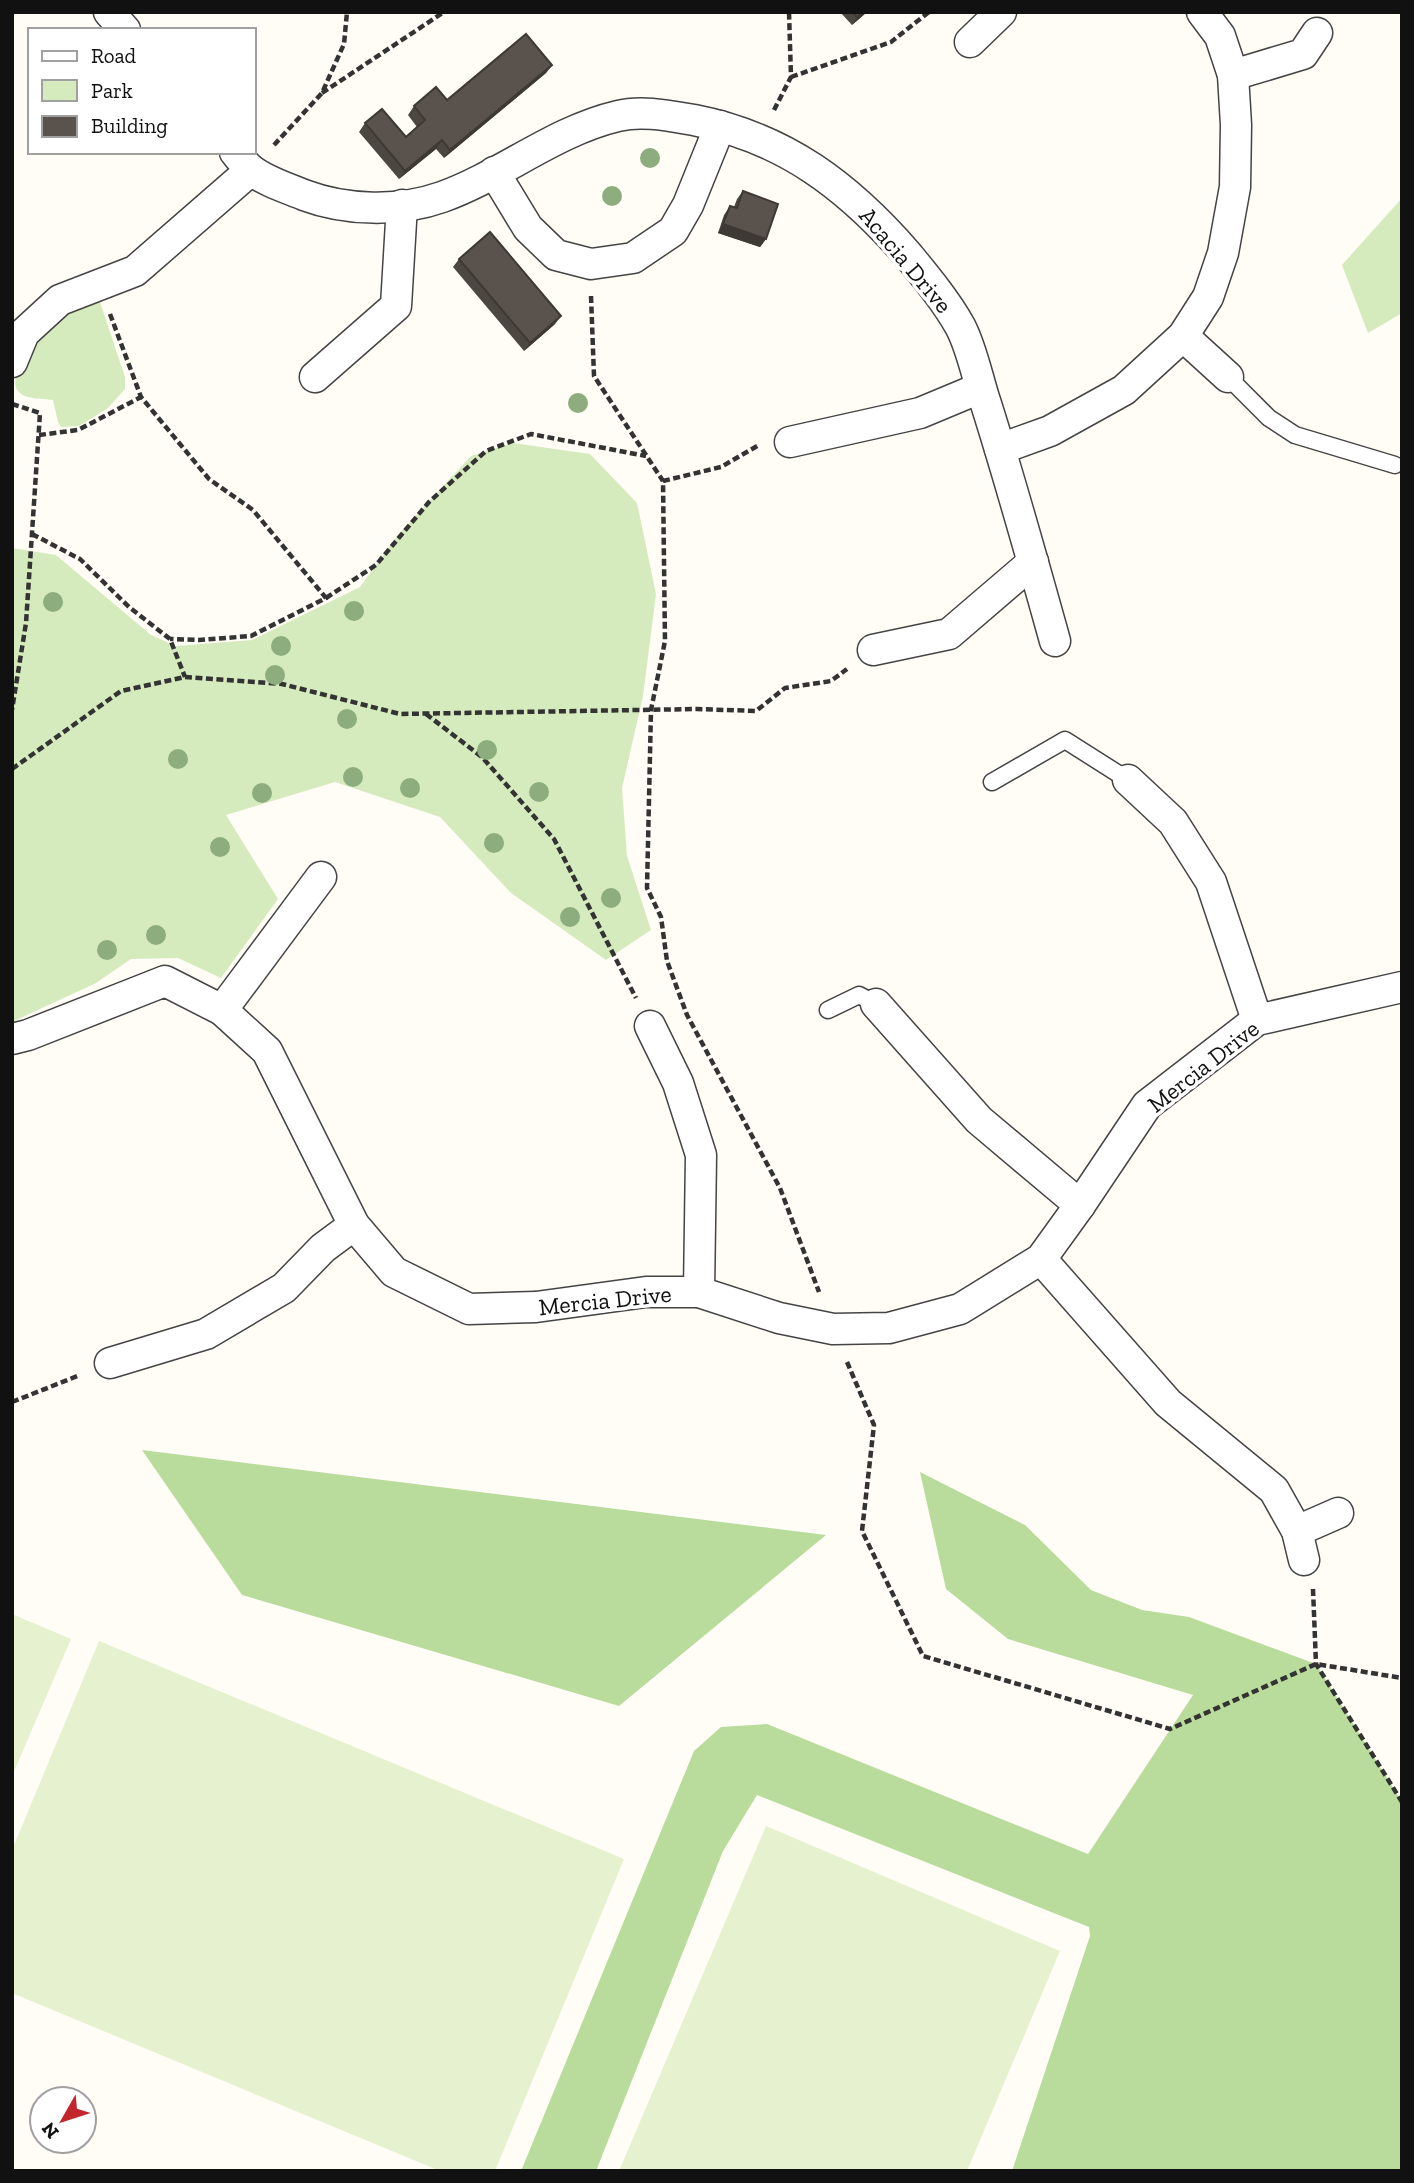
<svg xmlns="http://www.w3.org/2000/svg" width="1414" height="2183" viewBox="0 0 1414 2183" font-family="'Zilla Slab',serif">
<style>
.green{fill:#d5ebbd}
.forest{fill:#b9dc9c}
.pitch{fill:#e6f2cf}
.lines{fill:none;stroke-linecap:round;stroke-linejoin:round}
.service-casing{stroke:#444;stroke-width:19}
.minor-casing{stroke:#444;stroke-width:33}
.path{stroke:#333;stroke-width:4.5;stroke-dasharray:7 3.5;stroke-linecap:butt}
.service{stroke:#fff;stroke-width:16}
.minor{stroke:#fff;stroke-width:30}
.tree{fill:#8dad7f}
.wall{fill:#4d4742}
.shaded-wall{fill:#3f3936}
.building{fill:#5a524d;stroke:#3f3936;stroke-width:2}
.labels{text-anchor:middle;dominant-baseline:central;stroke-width:7;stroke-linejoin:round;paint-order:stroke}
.street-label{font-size:24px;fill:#111;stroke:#fff}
</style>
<rect width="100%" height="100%" fill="#fffdf5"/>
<!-- green -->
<g class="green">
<path d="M1402,198V313L1368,333L1342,265Z"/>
<path d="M92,296L100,302L125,377V389L108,408L79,426L61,427L58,422L53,400C42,398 25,400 18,391C4,373 52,317 67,307C75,302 84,299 92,296Z"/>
<path d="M513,443L590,454L637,503L656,594L643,696L622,788L627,856L651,930L606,960L511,893L440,817L335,782L226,815L278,899L221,978L178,958L131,959L96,983L12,1022V548L56,555L151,635L176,646L252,640L360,587L397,536L471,456Z"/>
</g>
<!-- forest -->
<g class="forest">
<path d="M142,1450L826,1535L619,1706L242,1595Z"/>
<path d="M920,1472L1025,1525L1091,1590L1142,1610L1189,1617L1316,1664L1402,1802V2171H1012L1090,1936L1089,1927L757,1795L723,1851L596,2171H521L694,1751L721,1727L767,1724L1088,1854L1193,1695L1008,1639L946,1589Z"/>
</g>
<!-- pitch -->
<g class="pitch">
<path d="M12,1614L71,1639L12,1776Z"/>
<path d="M99,1641L624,1859L495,2171H440L12,1993V1850Z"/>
<path d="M766,1826L1060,1951L967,2171H619Z"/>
</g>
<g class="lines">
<defs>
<g id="service">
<path d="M1228,377L1269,418L1295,435L1395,465"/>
<path d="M992,782L1065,740L1128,780"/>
<path d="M828,1010L859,995L876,1004"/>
</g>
<g id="minor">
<path d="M109,12L125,30"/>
<path d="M970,42L1001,12"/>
<path d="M1233,75L1303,54L1317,33"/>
<path d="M235,152C240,158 245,165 251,170C265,181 287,188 304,195C346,211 400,212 442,197C503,175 554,131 618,116C642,110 670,116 694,120C785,138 848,186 908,255C926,277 946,301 960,326C972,348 978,381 986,404C1011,483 1033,562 1055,641"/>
<path d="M494,172L528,228L556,255L591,264L633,258L673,231L688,205L720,126"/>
<path d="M1183,336L1228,377"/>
<path d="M12,362L24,333L60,300L135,271L251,170"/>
<path d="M315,377L396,306L402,205"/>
<path d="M790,442L920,413L980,388"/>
<path d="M1000,449L1050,431L1124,390L1183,336L1208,297L1223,253L1235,187L1236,125L1233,75L1220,36L1202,12"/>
<path d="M873,650L949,634L1033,562"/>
<path d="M1128,780L1173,822L1211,882L1257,1020"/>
<path d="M876,1004L979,1120L1080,1205"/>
<path d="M222,1010L321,877"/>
<path d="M650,1026L678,1083L701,1155L699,1292"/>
<path d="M12,1039L28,1035L165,981L222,1010L267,1051L354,1225L394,1272L469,1309L536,1307L646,1292H699L779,1318L833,1329L889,1328L960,1309L1041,1259L1080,1205L1147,1105L1257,1020L1402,987"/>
<path d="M1041,1259L1168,1403L1274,1490L1297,1531L1304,1560"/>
<path d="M110,1363L206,1334L284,1288L323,1248L354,1225"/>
<path d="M1297,1531L1338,1513"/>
</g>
</defs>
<!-- service casing -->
<use href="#service" class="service-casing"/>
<!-- minor casing -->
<use href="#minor" class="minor-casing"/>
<!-- path -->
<g class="path">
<path d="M791,77L891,42L929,12"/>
<path d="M322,93L444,12"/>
<path d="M774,110L791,77L789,12"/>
<path d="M274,145L322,93L344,44L347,12"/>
<path d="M591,296L594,376L663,481L665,641L651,710L647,888L661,917L667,961L687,1015L780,1188L819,1292"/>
<path d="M110,314L141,397L209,479L253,510L326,598L251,636L199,640L170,639"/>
<path d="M12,404L40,413L26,623L12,710"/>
<path d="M39,435L78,430L141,397"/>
<path d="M663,481L721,467L759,445"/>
<path d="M32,534L80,559L129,607L170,639L185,677"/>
<path d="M326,598L376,565L429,502L486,451L531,434L646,456"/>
<path d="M426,714L482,757L554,839L636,998"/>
<path d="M12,769L121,691L185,677L282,684L400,714L697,709L756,711L785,688L831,681L847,669"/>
<path d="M847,1362L874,1425L862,1531L923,1656L1170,1729L1316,1664L1402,1678"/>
<path d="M12,1402L80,1375"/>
<path d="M1313,1589L1316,1664L1402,1802"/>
</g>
<!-- service -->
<use href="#service" class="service"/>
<!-- minor -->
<use href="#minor" class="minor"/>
</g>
<!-- trees -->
<g class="tree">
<circle cx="650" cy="158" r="10"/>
<circle cx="612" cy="196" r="10"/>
<circle cx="578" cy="403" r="10"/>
<circle cx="53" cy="602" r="10"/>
<circle cx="354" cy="611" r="10"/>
<circle cx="281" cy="646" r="10"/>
<circle cx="275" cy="675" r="10"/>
<circle cx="347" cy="719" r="10"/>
<circle cx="487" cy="750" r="10"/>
<circle cx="178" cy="759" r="10"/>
<circle cx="353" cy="777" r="10"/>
<circle cx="410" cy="788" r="10"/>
<circle cx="539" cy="792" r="10"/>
<circle cx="262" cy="793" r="10"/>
<circle cx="494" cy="843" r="10"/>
<circle cx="220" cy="847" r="10"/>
<circle cx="611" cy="898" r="10"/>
<circle cx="570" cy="917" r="10"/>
<circle cx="156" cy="935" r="10"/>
<circle cx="107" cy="950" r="10"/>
</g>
<!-- wall -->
<g class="wall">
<path d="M840,12H867L852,25Z"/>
<path d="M552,65L546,73L444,158L436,149L399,179L359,132L365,123L406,137L417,127L408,115L414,106L447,100Z"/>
<path d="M743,191L766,239L760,247L718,233L724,215L730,206L734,207L737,199Z"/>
<path d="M459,259L555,324L524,351L453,267Z"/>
</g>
<!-- shaded-wall -->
<g class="shaded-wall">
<path d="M863,12H867L852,25L857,17Z"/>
<path d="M552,65L546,73L444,158L450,150Z"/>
<path d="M442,140L436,149L399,179L405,171Z"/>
<path d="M723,224L766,239L760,247L718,233Z"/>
<path d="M561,316L555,324L524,351L530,343Z"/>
</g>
<!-- building -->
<g class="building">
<path d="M853,12H863L857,17Z"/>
<path d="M526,34L552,65L450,150L442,140L405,171L365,123L382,109L406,137L425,120L414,106L436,87L447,100Z"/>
<path d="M743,191L778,204L766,239L723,224L730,206L737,208Z"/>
<path d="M490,232L561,316L530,343L459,259Z"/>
</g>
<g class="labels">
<!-- street labels -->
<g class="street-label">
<text transform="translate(906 260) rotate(50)">Acacia Drive</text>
<text transform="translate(1203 1066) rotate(-38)">Mercia Drive</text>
<text transform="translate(605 1300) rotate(-6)">Mercia Drive</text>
</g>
</g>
<!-- border -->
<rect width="1414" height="2183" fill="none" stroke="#111111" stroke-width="28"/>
<!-- legend -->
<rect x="28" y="28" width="228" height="126" fill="#ffffff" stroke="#a0a0a0" stroke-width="2"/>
<rect x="42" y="51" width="35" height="10" fill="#ffffff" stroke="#a0a0a0" stroke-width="2"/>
<text x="91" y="63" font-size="21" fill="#111111">Road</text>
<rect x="42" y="80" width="35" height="21" fill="#d5ebbd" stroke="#a0a0a0" stroke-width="2"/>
<text x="91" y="98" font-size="21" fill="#111111">Park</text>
<rect x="42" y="116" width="35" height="21" fill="#5a524d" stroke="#a0a0a0" stroke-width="2"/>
<text x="91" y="133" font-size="21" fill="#111111">Building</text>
<!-- north arrow -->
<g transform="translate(63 2120) rotate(231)"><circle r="33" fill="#ffffff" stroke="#a0a0a0" stroke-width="2"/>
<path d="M0-5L12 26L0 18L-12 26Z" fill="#c4262e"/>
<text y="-10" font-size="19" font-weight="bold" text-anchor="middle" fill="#111111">N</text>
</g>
</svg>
